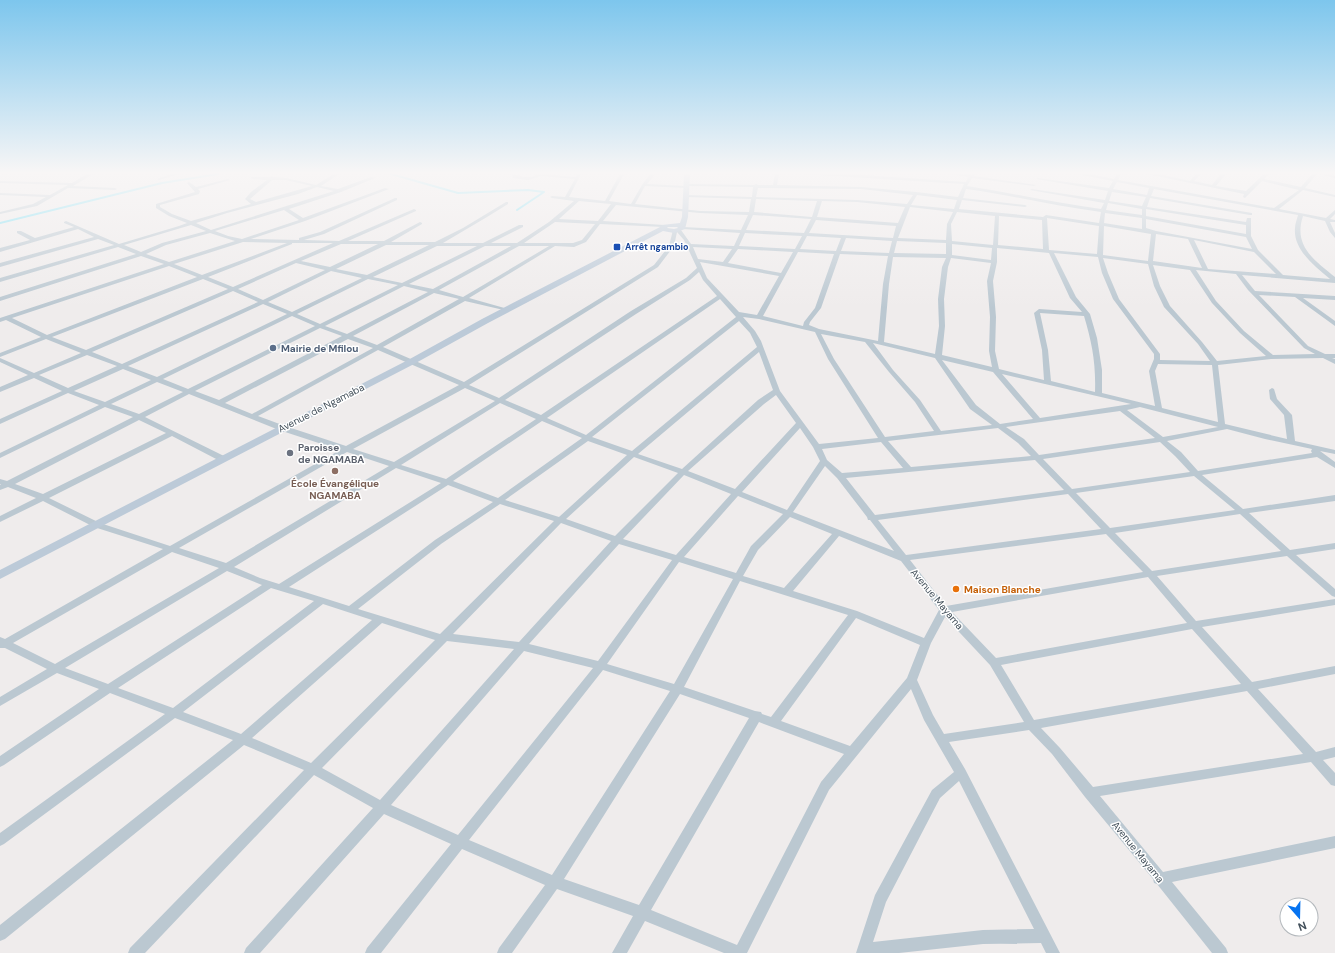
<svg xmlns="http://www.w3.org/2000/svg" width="1335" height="953" viewBox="0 0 1335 953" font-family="'DM Sans',sans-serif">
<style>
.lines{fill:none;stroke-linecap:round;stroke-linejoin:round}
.stream{stroke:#7ce0f5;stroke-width:2}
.street{fill:#bbc8d1;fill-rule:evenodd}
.secondary{fill:#bccad8;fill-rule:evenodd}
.transit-dot{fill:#1a4fb4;stroke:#fff;stroke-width:1.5}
.service-dot{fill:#5c6f8a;stroke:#fff;stroke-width:1.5}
.worship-dot{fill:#6b7280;stroke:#fff;stroke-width:1.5}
.education-dot{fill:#8d6e63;stroke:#fff;stroke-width:1.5}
.food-dot{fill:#e8710a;stroke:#fff;stroke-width:1.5}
.labels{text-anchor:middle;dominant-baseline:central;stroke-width:3;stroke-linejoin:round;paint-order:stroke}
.far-transit-label{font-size:9px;font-weight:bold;fill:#164399;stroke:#fff;text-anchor:start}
.service-label{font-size:10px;font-weight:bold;fill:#4e5e75;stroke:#fff;text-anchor:start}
.street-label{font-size:10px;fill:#43505b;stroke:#fff}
.worship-label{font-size:10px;font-weight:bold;fill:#5b616d;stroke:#fff;text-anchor:start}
.education-label{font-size:10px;font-weight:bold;fill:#785e54;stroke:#fff}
.food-label{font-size:10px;font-weight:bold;fill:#c56008;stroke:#fff;text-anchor:start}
</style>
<rect width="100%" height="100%" fill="#efecec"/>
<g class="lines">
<!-- stream -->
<g class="stream">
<path d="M391,174L458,193L528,190L544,192L517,210"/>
<path d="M0,223L162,183L218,174"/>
</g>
<!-- street -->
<g class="street">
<path d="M87,174H93L73,186L115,188L117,189L115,190L68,188L37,206L0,214V212L33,204L46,197L0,195V193L50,195L68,185L0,183V181L72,183Z"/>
<path d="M171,174H179L159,180L157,179Z"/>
<path d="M334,174H339L321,186L338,189L371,177L375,178L341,192L289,209L303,218L385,188L389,189L305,221L251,239L299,240V238L320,232L395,198H397V200L324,234L304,240L339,241L414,209L416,210V211L348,241H384L420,222L422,223V224L391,242H435L463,228L506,202H508V204L487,217L443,243H483L519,225H523V227L491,243H517L549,222L574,201L552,198L550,197L552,196L565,197L575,179L541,176L528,180L513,178L512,174L525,177H532L538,174L576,177L577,174H581L569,197L605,201L620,174H624L609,201L631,204L642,185L650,174H655L647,184L685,186L687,184L754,185L756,184L758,185H773L775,174H779L777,185L861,187L916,192L958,197L964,184L802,174L863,175L966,182L968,177L951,174H975L974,176L1036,185L1034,186L972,178L967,186C1012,193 1056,203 1101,209L1104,203L1030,190L1032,189L1105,200L1108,191L1036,179L1038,178L1109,188L1113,181L1077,174H1089L1114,179L1117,174H1121L1118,180L1274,208L1299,190L1262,181L1245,198L1243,197L1244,194L1147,174H1158L1190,181L1196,174H1201L1194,181L1212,185L1221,174H1226L1216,186L1246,191L1264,174H1269L1264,179L1301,187L1312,174H1317L1305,188L1335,195V197L1303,190L1279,209L1326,218L1335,210V214L1330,219L1335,220V222H1330L1335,233V238L1330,232L1325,221L1303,216C1293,246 1314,260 1335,277V283L1242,275L1255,291L1335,296V300L1303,298L1335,321V326L1295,297L1259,295L1308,346L1325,354H1335V358H1332L1335,359V364L1323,358L1271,359L1218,365L1225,424L1287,439L1284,415L1270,399L1269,390L1272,388L1274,389L1277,399L1292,415L1295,441L1335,450V454L1320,451L1335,462V468L1317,457L1202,475L1243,509L1335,495V501L1249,513L1290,550L1335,543V549L1296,555L1335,589V597L1332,596L1287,556L1157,576L1196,621L1335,599V605L1202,627L1252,682L1335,666V674L1258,689L1316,752L1335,747V757L1323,760L1335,773V786L1331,785L1311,762L1100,796L1163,872L1335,836V848L1172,882L1226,948L1228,953H1212L1157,884L1154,883L1153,879L1085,797L1052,754L1029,730L949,742L965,769L1060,953H1046L1041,943L983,944L899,953H856L875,895L932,790L954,772L924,720L911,689L829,790L747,953H724L645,921L627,953H612L633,916L557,889L512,953H497L499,948L545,885L462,849L381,953H365L367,948L451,844L384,814L260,953H244L246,948L373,808L314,775L145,953H128L130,948L304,770L244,745L5,939L0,941V925L233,740L175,718L4,844L0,846V833L165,714L110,693L4,765L0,767V756L99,689L57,673L0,706V697L47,669L5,648H0V637L5,639L163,549L94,527L43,501L0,522V516L36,498L8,487L0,490V485L1,484H0V479L7,481L133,417L105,407L0,458V453L99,405L68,393L0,424V419L62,391L34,378L0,392V387L28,375L0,362V358L34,373L81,353L46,339L0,357V353L41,337L6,320L0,322V318L164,264L141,256L0,301V297L136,254L118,247L0,282V278L114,245L98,239L0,267V263L94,237L78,229L0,252V248L30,240L17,233V231H21L35,238L74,227L64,223V222L66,221L119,244L179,226L187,223L169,216L156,208V204L195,192L187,183L189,182L196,187L228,179L230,180L198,189L200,191L199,194L160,205V207L172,214L191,221L251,204L245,199L251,192L267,180L253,179L251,178V177H270L272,176L274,177L286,178L316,185ZM272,180H286L312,186L256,202L250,199ZM1117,182L1149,188L1147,195L1113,189ZM645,186L687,188L689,186L753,187L752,197L686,195L684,196L686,197L751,199L749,212L700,211L635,204ZM317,187L334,191L211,230L196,223L227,213L298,194ZM758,188L861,189L913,195L907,204L857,200L756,197ZM966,189C1011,195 1055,206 1101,212L1099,223L1046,215L1043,217L959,209L962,200L1025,207L1027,206L1025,205L963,198ZM1154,189L1298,215C1297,219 1295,224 1295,228C1293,250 1315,266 1330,279L1283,275L1258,250L1251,236V218H1247L1246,222L1147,207L1150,198L1250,215H1252V213L1151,196ZM1112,192L1146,197L1142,206L1109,201ZM917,195L957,200L954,209L911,205ZM756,199L817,201L812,217L754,212ZM579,201L611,204L598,221L559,219ZM822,201L857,202L905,207L898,223L817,217ZM1108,203L1142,209V215L1106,210ZM616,205L700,213L748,215L741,230L683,227L681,228L683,229L740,233L734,246L691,244L681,230H673L669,246L654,265L464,382L383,347L465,301L508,311V309L469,298L555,246L574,247L586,242L600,224L664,227L666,226L664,225L603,221ZM910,207L953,212L947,224L946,240L898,238ZM1146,209L1246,225V234L1146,216ZM284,210L299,220L242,239L228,236L215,231ZM957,212L995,216L993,245L952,241L951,224ZM1105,213L1142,218V229L1104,223ZM753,215L811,219L804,233L746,230ZM999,216L1042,220L1043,249L998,245ZM1047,218L1099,226L1097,254L1049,250ZM1146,219L1246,237L1252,249L1156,231L1146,228ZM816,220L896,226L893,238L809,233ZM555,222L595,224L582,240L573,243H524ZM191,225L206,231L162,243L141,252L124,245ZM1104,226L1151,234L1148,261L1103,255ZM677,232L684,240L697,268L686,278L631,311L499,398L469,385L658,267L674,246ZM210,233L235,241L169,262L146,254L166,245ZM745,233L802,236L795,249L739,246ZM1156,234L1188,239L1202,268L1153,261ZM807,236L841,238L836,251L800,249ZM846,238L892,241L889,253L841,251ZM1194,240L1254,252L1276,274L1208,269ZM897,241L946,243V254L894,253ZM243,242L287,243L202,275L174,264ZM292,243H333L233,287L208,277L292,244ZM341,244H378L330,267L301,261ZM952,244L992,248L991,260L952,255ZM386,245H429L367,275L336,269ZM437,246H477L402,283L373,277ZM485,246H511L433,289L409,284ZM519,246H549L463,297L439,290ZM693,247L732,249L723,262L698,259ZM997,248L1049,253L1070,298L1082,312L1039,309L1034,313L1042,350L1044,380L999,369L995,351L996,317L993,281L997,262ZM738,249L793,252L781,273L728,263ZM798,252L834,254L815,308L804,322L803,326L763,316ZM1054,253L1098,257L1102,273L1113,299L1154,354V359L1149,371L1155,406L1102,393V370L1097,338L1090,314L1076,297ZM840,254L888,256L883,284L878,341L819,329L809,325L810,322L821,308ZM893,257L946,258L942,267L938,299L939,326L935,354L884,342L889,284ZM951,258L991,263L987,281L990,317L989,351L992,367L942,355L945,326L944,299L948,267ZM1103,258L1148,264L1154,286L1164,307L1198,344L1210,361L1160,360V354L1119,299L1108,273ZM700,262L779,276L757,315L739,312L707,278ZM296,263L325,270L263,300L238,289ZM1153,265L1190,270L1212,303L1240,333L1266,356L1217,361L1202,342L1170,306L1160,286ZM169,266L197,277L47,335L12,318ZM1196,270L1236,274L1248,290L1304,348L1315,354L1273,355L1244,331L1216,301ZM331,271L362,278L292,312L268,302ZM699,272L703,280L717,296L541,415L505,400L636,314L690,280ZM203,279L228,289L86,350L52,337ZM368,279L398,285L320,324L297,314ZM404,286L428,292L347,334L325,326ZM233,291L258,302L122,364L92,352ZM434,293L459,299L377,345L353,336ZM720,299L736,317L586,435L547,418ZM263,304L287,314L157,377L128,366ZM1040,313L1084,316C1092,343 1096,363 1095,392L1051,381L1048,350ZM292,316L315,326L188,389L163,379ZM743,317L759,319L815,332L828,359L878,438L819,444L780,391L761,341L755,331ZM739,321L750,333L757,347L632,451L592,437ZM320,328L342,336L219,400L195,391ZM821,334L865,342L889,372L915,402L934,431L885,437L834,359ZM348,339L373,348L252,414L225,403ZM873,343L935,358L970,409L992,425L941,431L920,400L893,370ZM378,350L459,385L346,446L285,426L258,416ZM759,352L773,390L758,400L682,469L638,454ZM87,355L117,366L68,388L39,375ZM942,360L993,372L1033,419L1000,424L976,405ZM1158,364L1212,365L1218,422L1162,408L1155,371ZM123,369L151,380L105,402L74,391ZM1002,374L1131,404L1040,418ZM157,382L183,392L139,414L111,404ZM465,388L495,401L394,462L353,449ZM189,394L279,430L340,450L170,546L100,523L49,498L172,436L220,461H226L227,459L226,457L145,417ZM776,395L796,423L735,489L688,471L764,404ZM500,403L536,419L446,479L401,465ZM1140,407L1218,427L1163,437L1127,410ZM1120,411L1155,438L1039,455L1024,439L1006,427ZM139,420L166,433L43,494L15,484ZM542,421L582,438L498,498L453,481ZM800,428L813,447L820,461L787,510L742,492ZM998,428L1018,443L1031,456L911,467L888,441ZM1227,429L1265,439L1312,449L1311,451L1312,453L1198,471L1181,452L1167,441ZM588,441L627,455L559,517L505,500ZM881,442L903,468L842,473L827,460L822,449ZM1160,442L1175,456L1190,472L1072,489L1043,459ZM347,452L389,466L226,563L179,548ZM634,457L678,473L615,536L566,519ZM1035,460L1064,490L875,515L846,478ZM825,466L837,478L867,517L868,520H870L894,551L793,512ZM396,468L441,483L279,584L260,578L234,567ZM684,475L731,494L676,555L623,539ZM1194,476L1235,510L1110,528L1076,493ZM448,485L493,502L435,540L349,606L289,587ZM1068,494L1101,529L906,555L878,520ZM738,496L783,514L751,546L736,573L684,557ZM500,504L554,521L440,634L358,609L441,544ZM1240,514L1281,551L1152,571L1115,533ZM790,517L832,534L784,588L743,576L758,550ZM561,523L611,541L519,642L453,634ZM1106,534L1143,572L946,606L910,560ZM839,536L901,561L939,610L924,638L857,611L793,591ZM619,544L672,560L598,661L529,644ZM172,552L219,568L55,664L13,643ZM679,562L733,579L674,684L607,664ZM227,571L262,585L108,684L65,668ZM1148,577L1187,623L996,658L952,612ZM740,581L848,615L771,717L762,714L761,712L755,711L684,687ZM271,588L314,601L173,708L118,688ZM323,604L372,620L241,734L183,712ZM945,617L990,665L1024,722L944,734L933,715L917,680L931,643ZM856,618L920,645L907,678L850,746L781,721ZM382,623L435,640L311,763L252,738ZM1192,629L1241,684L1034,720L1001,665ZM447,641L514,649L380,800L322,768ZM524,651L593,668L458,835L391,805ZM603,670L670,691L552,875L469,840ZM1247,691L1303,754L1093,787L1060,748L1041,728ZM680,694L749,718L639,905L564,879ZM759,722L844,754L821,782L737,945L651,910ZM959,781L1034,929L983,930L873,942L886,902L940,798Z"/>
<path d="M1323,174L1335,176V178L1323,175Z"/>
</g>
<!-- secondary -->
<path class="secondary" d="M684,174H690L688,217L685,229L674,233L663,231L488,323L414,364L0,579V570L408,360L482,319L660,227L662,225L680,223L682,217ZM668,227H677L678,228L674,229L667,228Z"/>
</g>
<!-- sky -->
<linearGradient id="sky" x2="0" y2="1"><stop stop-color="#7dc6ed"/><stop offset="0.56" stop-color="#f8f6f6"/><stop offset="1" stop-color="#f8f6f6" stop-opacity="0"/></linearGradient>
<rect width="1335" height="308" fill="url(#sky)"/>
<!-- markers -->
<rect class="transit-dot" x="613" y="243" width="8" height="8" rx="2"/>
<circle class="service-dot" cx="273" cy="348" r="4"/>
<circle class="worship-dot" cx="290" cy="453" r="4"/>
<circle class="education-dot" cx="335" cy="471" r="4"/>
<circle class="food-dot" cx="956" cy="589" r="4"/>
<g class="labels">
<!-- far-transit labels -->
<g class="far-transit-label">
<text x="625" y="247">Arrêt ngambio</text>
</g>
<!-- service labels -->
<g class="service-label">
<text x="281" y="348">Mairie de Mfilou</text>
</g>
<!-- street labels -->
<g class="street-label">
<text transform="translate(321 408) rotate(-27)">Avenue de Ngamaba</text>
<text transform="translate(937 599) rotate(50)">Avenue Mayama</text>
<text transform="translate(1138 852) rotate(51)">Avenue Mayama</text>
</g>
<!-- worship labels -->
<g class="worship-label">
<text x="298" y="447">Paroisse<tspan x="298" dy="12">de NGAMABA</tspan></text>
</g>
<!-- education labels -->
<g class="education-label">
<text x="335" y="483">École Évangélique<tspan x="335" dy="12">NGAMABA</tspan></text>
</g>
<!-- food labels -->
<g class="food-label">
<text x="964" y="589">Maison Blanche</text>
</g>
</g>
<!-- north arrow -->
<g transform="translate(1299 917) rotate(160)"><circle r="19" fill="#ffffff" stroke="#b4b9bd"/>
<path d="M0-3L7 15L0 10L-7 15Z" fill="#0673f0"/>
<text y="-6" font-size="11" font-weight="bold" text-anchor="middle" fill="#43505b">N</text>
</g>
</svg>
